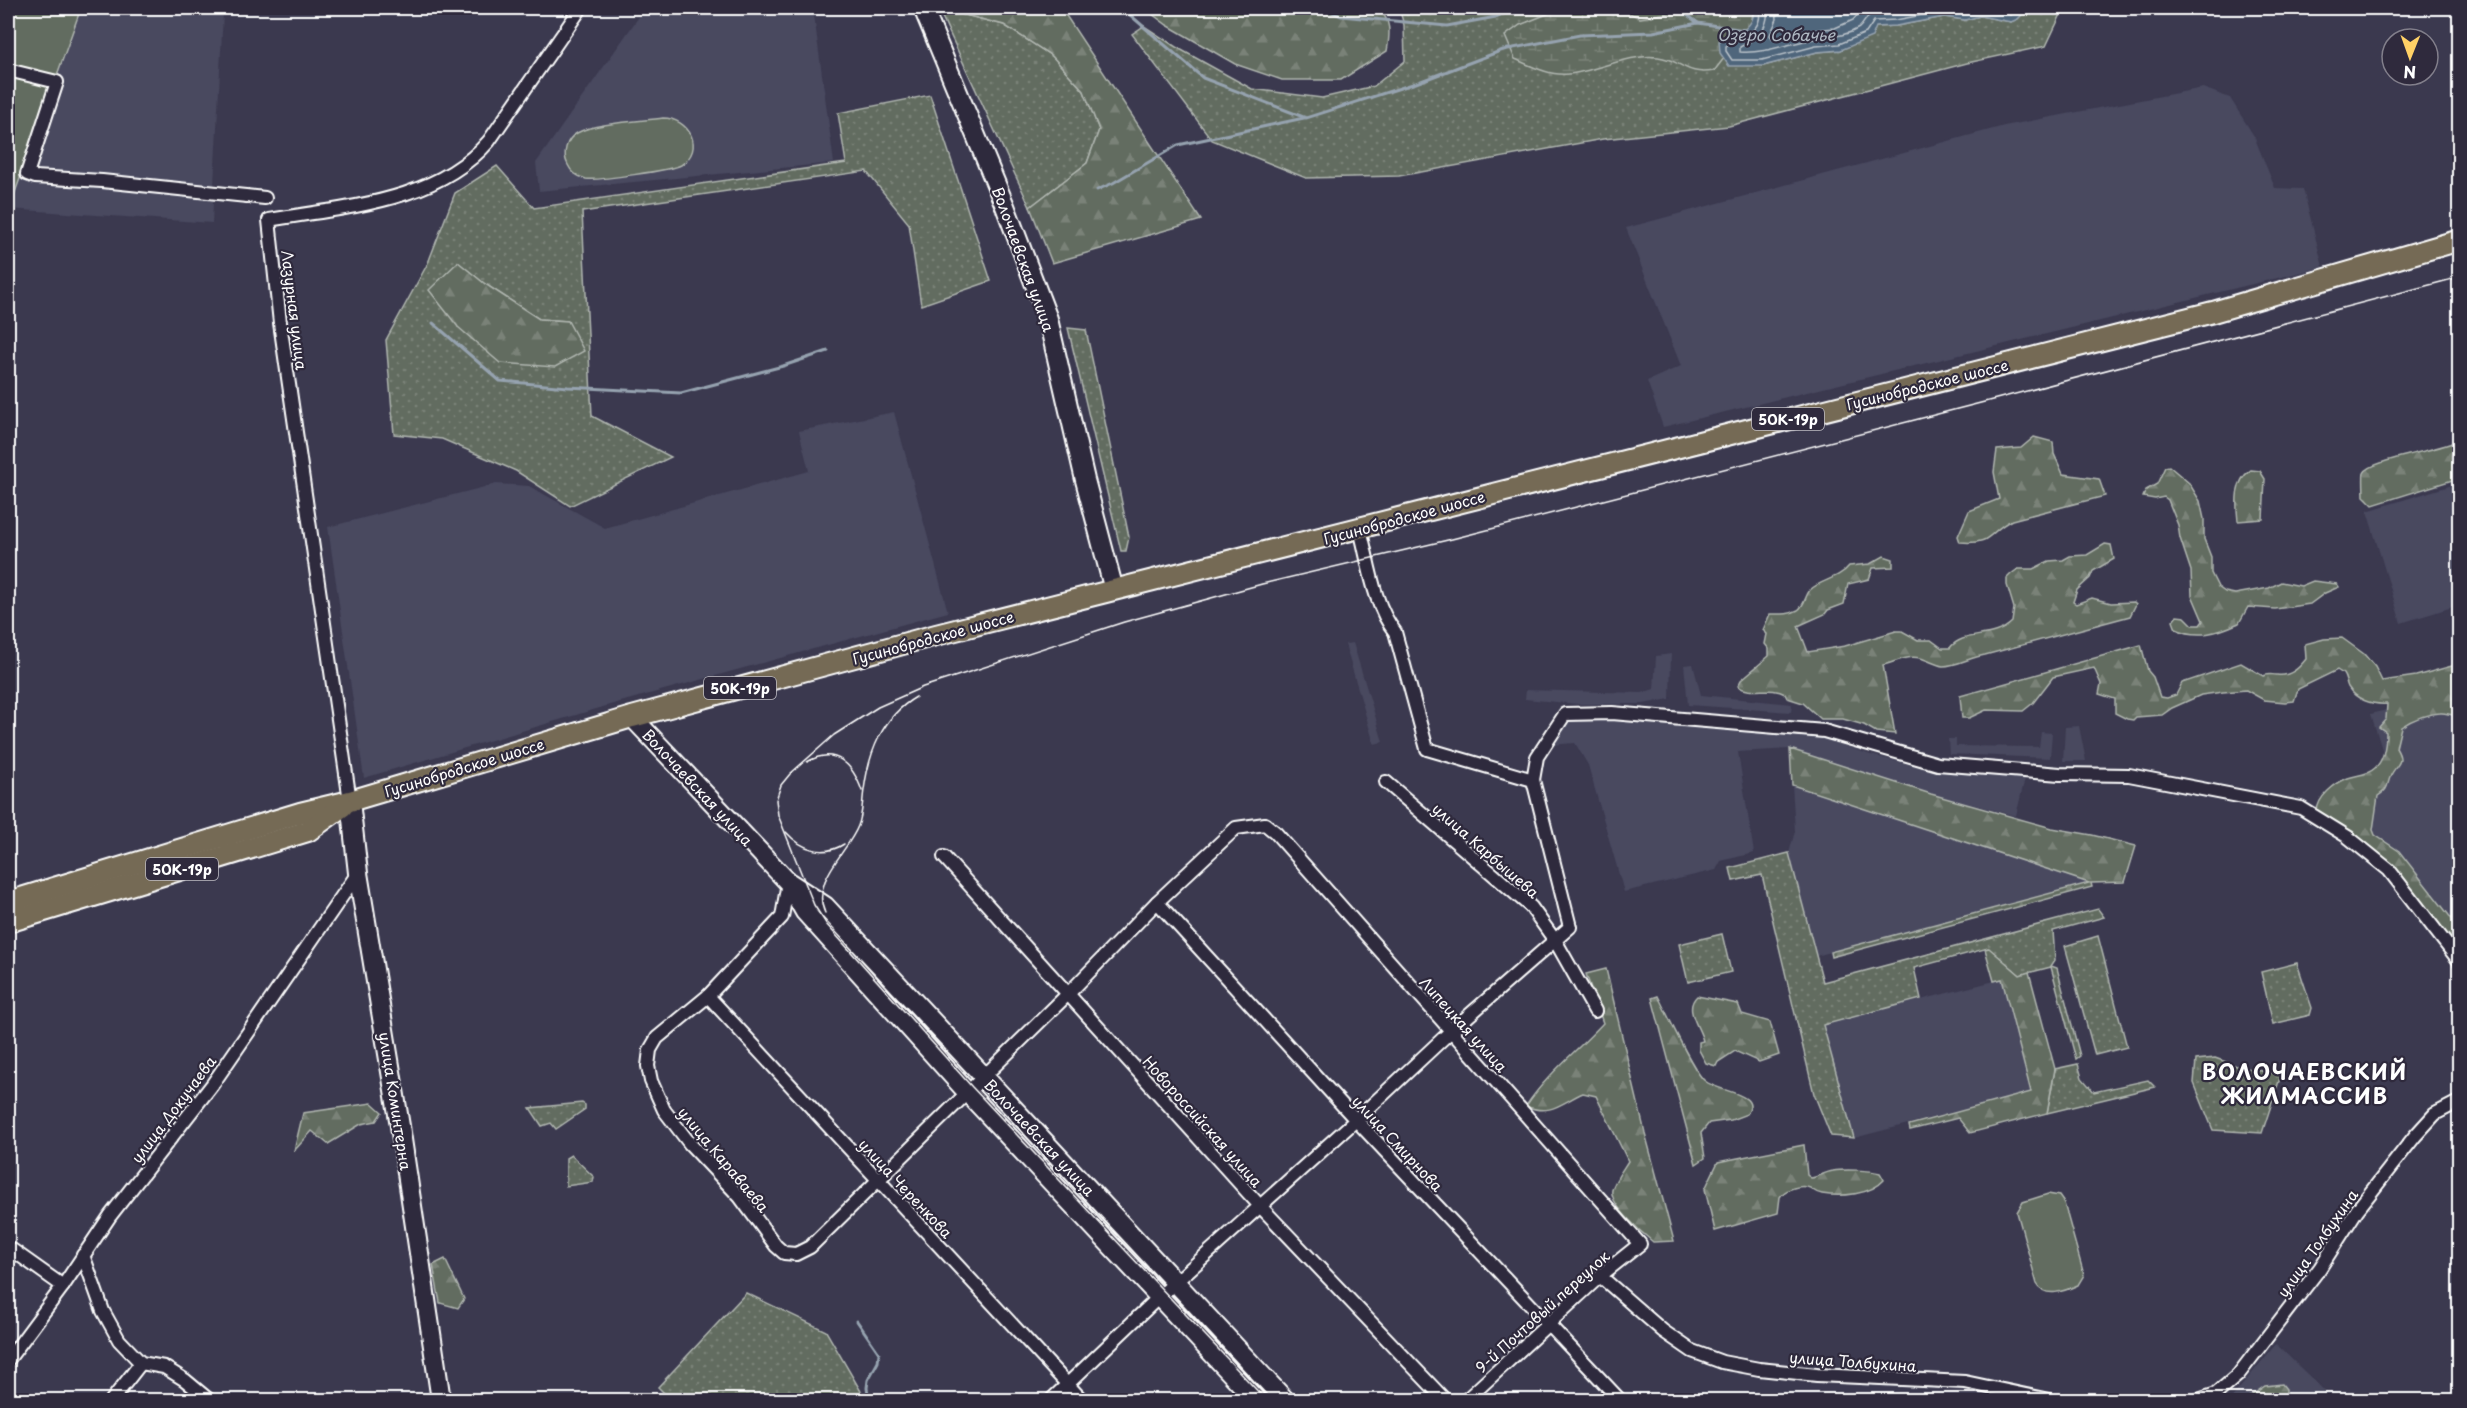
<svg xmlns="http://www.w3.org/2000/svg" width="2467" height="1408" viewBox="0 0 2467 1408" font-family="'Playpen Sans',sans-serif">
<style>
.built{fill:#48485f}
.grass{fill:url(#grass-dots);stroke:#b0b6b0;stroke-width:1.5;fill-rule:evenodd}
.forest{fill:url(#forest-firs);stroke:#b0b6b0;stroke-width:1.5}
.wetland{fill:url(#wetland-marsh);stroke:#b0b6b0;stroke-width:1.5}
.garden{fill:#626c60;stroke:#b0b6b0;stroke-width:1.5}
.water{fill:#50667b;stroke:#96a3b0;stroke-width:1.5}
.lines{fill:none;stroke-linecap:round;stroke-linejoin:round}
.shore{stroke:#b9c2ca;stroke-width:1.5}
.stream{stroke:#96a3b0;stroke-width:3}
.street-casing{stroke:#fff;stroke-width:16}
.secondary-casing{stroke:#fff;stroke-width:22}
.primary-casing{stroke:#fff;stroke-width:24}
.street{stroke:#2f2a3d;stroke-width:12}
.secondary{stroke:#2f2a3d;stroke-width:18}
.primary{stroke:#756a55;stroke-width:20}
.tram{stroke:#fff;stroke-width:1.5}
.labels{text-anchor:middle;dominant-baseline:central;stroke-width:4.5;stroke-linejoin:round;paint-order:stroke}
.shield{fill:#2f2a3d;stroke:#c1bfc5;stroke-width:1.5}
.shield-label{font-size:14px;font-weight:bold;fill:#fff}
.street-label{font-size:15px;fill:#fff;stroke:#2f2a3d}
.water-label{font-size:16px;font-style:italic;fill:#b0bac4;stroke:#2f2a3d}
.district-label{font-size:21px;font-weight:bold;letter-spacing:1.5px;fill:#fff;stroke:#2f2a3d}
</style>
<defs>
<pattern id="grass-dots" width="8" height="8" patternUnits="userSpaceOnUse" patternTransform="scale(1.5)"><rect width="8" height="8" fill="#626c60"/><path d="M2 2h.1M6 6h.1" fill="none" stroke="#7a8278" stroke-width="1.8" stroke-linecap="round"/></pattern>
<pattern id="forest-firs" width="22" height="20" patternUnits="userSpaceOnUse" patternTransform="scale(1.5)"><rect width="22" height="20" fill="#626c60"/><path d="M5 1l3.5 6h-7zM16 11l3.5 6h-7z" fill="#7a8278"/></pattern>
<pattern id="wetland-marsh" width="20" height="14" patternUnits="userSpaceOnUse" patternTransform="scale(1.5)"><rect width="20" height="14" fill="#626c60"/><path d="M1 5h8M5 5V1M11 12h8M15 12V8" fill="none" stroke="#7a8278"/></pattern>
</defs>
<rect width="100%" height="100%" fill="#3b394f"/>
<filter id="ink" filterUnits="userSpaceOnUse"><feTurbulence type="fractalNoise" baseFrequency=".0167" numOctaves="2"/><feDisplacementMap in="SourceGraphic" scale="12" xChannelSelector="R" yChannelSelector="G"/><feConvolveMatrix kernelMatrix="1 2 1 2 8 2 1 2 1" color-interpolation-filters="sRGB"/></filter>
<g filter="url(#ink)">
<!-- built -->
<g class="built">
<path d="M81,8H199L223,13L212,223L9,209Z"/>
<path d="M645,8H813L834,163L539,191L536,163Z"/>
<path d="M2203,88L2230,98L2254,136L2275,188L2303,189L2323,267L1663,427L1647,381L1681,366L1626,228L2004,126Z"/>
<path d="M894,412L948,612L613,704L364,778L328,527L496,484L529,486L605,528L809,471L799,431Z"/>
<path d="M2459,483V605L2401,623L2367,511Z"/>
<path d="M1353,643L1383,742L1374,744L1345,644Z"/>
<path d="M1671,654L1670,699L1643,704H1577L1525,699L1526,690L1642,693L1654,689L1656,656Z"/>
<path d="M1693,664L1701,695L1792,704L1791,712L1688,705L1684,665Z"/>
<path d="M2459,691V950L2340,823L2386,762L2371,714Z"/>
<path d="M1566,719H1611L1805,732L1871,755L1933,770L1964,774L2025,778L2016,816L1924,792L1790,749L1738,752L1754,853L1721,861L1716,870L1624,892L1588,765L1575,743L1550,745Z"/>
<path d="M2079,726L2086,761H2063L2065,727Z"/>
<path d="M2041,732L2052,733L2050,758L1949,754L1948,739H1956V746L2039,747Z"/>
<path d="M1792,785L1872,811L2090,883L1816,956L1789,853L1795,831Z"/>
<path d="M2002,979L2031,1092L1854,1138L1823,1025Z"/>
<path d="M2276,1344L2334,1400H2230Z"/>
</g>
<!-- grass -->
<g class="grass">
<path d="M938,8L1004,25L1052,56L1084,91L1099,130L1087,163L1030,207Z"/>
<path d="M1399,8H1753L1754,15L1752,22L1763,66L1817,52L1841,50L1875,27L1896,26L1944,17L1965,20L1980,16L2011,22L2028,8H2064L2046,46L1967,63L1729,126L1603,139L1399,176L1306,178L1212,140L1132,34L1144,26L1176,47L1252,89L1322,98L1374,86L1405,61L1404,25Z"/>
<path d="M930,95L991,281L921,305L909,224L866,171L582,212L592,416L671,457L570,506L516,471L442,439L394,434L386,340L428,263L455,193L497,166L534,208L846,163L838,113ZM458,262L485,284L539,319L568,321L458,327Z"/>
<path d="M1068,328L1086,330L1129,537L1126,551H1121Z"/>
<path d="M1789,853L1823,982L2098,909L2104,917L2053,931L2055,960L2051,966L2057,968L2080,1056L2076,1059L2051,967L2020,975L1988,948L1914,968L1921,999L1823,1025L1854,1138L1831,1136L1814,1094L1762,875L1733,881L1730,868Z"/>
<path d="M1722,934L1731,972L1688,982L1679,944Z"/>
<path d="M2098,936L2127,1047L2095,1055L2065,946Z"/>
<path d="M2297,963L2312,1008L2310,1015L2273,1024L2261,972Z"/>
<path d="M2215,1058L2237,1066L2281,1075L2262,1133L2213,1130L2194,1083L2196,1060Z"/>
<path d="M2078,1064L2082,1078L2094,1092L2148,1080L2155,1087L2047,1113L2055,1069Z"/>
<path d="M582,1103L585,1105V1109L556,1129L551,1123L542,1126L530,1108Z"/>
<path d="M571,1155L594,1177L593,1182L566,1186V1158Z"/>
<path d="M746,1293L826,1331L866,1400H671L658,1387Z"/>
</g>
<!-- forest -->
<g class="forest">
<path d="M938,8H1061L1201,220L1052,263L1030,207L1087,163L1099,130L1084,91L1052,56L1004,25Z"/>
<path d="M1144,8H1376C1392,18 1390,34 1387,51L1341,80H1282L1235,64L1167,25Z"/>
<path d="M458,262L485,284L539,319L568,321L584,351L555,367L500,363L458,327L429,290Z"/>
<path d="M2034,437L2053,442L2054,454L2063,474L2099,479L2105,496L2012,520C1987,532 1994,545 1960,542L1958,536L1969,511L1999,499L1994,472L1997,450L2021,448Z"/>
<path d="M2459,440V478L2373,505L2364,496C2364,493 2363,475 2364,473C2369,460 2442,450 2459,440Z"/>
<path d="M2169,466L2189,483L2200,501L2204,519V539L2211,557V573L2218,587L2225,592L2235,594L2269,588L2281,582L2301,586L2313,581L2337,584L2339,587L2325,593L2310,604L2275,609L2248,607L2239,623C2217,633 2198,639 2176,629L2173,621L2177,616L2185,617L2193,625H2200L2203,621L2192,595L2191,571L2180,538L2178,525L2168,500L2164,497L2155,499L2143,497L2146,490L2157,484L2165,467Z"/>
<path d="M2251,470L2260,471L2265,479L2263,519L2238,521C2236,503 2234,481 2251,470Z"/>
<path d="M2105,544L2111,545L2114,559L2093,571L2090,578L2077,590L2073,602L2076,604L2092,598L2111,603L2134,602L2136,604L2130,616L1985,655C1971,657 1957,666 1943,666C1936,665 1928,660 1920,658C1907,655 1896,662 1883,665L1895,734L1876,732L1864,725L1843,719H1821L1803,703L1787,698L1785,694C1771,685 1750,696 1738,686L1741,680L1769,656V649L1765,644L1767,634L1763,630L1770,614C1780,614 1789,615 1798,610C1805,605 1805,596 1810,590C1820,580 1839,579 1849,566L1870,564L1884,556L1893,559V567L1873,568L1869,579L1848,584L1844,604L1828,610L1825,614L1798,626L1808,652L1845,646L1896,631H1902L1918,640H1931L1942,648H1950C1963,630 1993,641 2012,622L2014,608L2007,585V578L2011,574L2018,569H2033L2049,561L2063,560L2070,556L2087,555Z"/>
<path d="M2342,638L2364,654L2375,667L2382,681L2416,676L2459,664V714C2452,717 2447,712 2440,713C2425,714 2413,719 2401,727L2396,748C2405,763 2397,763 2391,775C2386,786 2390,788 2378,796L2373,830L2375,835L2399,851L2459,928V955L2402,880L2317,812C2317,797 2335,783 2348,778C2357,775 2368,775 2375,768C2384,760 2386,744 2386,732L2379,727L2386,719L2387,704C2372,705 2356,700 2348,687C2346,683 2346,678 2343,674L2337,670L2298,689L2294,701L2285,702L2264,700L2246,690L2223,692L2201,695L2172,708L2162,715L2136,717L2133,720L2127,719L2115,713V699L2099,694L2101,684L2094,668L2053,677L2033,703L2023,711L1986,710L1969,718H1962L1960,696L2141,645L2148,671L2153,677L2160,697L2167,698L2176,695L2182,683L2241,663L2263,676C2270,673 2271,675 2277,675C2290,677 2299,668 2306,659L2305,644L2324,639Z"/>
<path d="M1790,749L1931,794L2052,828L2092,835L2136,846L2125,882L2091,883L2092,887L1831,957L1830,952L2089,883L1792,785Z"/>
<path d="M1989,948L2020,975L2029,972L2055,1069L2047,1113L1970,1133L1958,1118L1910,1130L1909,1125L2031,1092L2002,979L1994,981L1985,949Z"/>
<path d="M1606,969L1645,1133L1674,1241L1653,1242C1643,1234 1609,1204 1612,1190C1614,1181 1623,1169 1628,1161L1596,1096L1583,1093C1562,1102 1551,1117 1526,1106C1546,1075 1578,1050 1603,1023L1586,974Z"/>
<path d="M1658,996C1667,1013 1693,1072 1705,1081C1718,1092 1762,1093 1747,1114L1731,1120L1709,1123L1701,1133L1705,1158L1696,1164L1652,998Z"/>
<path d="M1697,996L1738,1004L1742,1014L1770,1022L1779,1055L1759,1062L1735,1051L1718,1062L1716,1066L1706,1063L1699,1050V1042L1703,1041C1700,1027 1683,1009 1697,996Z"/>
<path d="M372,1103L382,1112L376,1121L361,1124L328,1144L312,1131L294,1151L303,1113Z"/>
<path d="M1804,1145L1807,1175L1811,1178C1819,1177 1825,1172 1833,1171C1844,1169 1870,1170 1880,1173L1884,1180C1871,1195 1841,1197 1822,1194C1816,1193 1814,1191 1810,1188C1801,1184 1785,1189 1780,1197L1778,1213L1715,1231L1705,1189L1718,1162Z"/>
<path d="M445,1259L464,1299L458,1308L440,1303L433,1265Z"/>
<path d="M2282,1384L2286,1389V1400H2245L2265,1386Z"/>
</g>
<!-- wetland -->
<path class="wetland" d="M1562,8H1619L1640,18L1679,11L1682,8H1753L1752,22L1714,71C1685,76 1682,60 1658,57C1629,53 1595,72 1568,74C1550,76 1531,66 1515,59L1505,36L1520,25Z"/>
<!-- garden -->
<g class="garden">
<path d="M8,8H81L8,212Z"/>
<path d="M663,118C689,118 706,149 681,165C672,170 597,181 586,179C578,177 571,172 568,165C562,154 566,139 577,133C593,123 643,121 663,118Z"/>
<path d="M2048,1194L2059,1196L2064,1203L2084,1275L2078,1285C2065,1291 2045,1299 2037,1284L2017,1212L2023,1202Z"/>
</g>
<!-- water -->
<path class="water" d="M1753,8H2028L2018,19L2011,22L1980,16L1965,20L1944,17L1896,26L1876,27L1872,37L1841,50L1817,52L1763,66H1729L1720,53L1719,41C1734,35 1757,29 1753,8Z"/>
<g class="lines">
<!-- shore -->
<g class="shore">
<path d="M1759,8C1764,32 1742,36 1726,46V51L1732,60H1762L1816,46L1839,44L1866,33L1874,21L1896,20L1943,11L1964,13L1981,10L2011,15L2022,8"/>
<path d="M1767,8C1770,28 1756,39 1740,47V52C1765,54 1789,43 1814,39C1829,36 1845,37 1859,28C1864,24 1865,18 1871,14L1918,8"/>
<path d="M1776,8L1777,19L1770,35L1773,39L1813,30L1835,28L1853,20L1864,8"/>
</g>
<!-- stream -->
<g class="stream">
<path d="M1323,8L1341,16L1447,26L1496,17L1516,8"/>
<path d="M1678,8L1698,23L1745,30"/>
<path d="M1129,14L1203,78L1306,118L1416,83L1503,50L1580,35L1653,32L1698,23"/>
<path d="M1097,190L1113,183L1178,145L1304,118"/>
<path d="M433,323L500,381L568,387L681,393L783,366L828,351"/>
<path d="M857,1321L879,1353L878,1362L868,1380L867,1388L869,1400"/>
</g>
<defs>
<g id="street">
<path d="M8,70L57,82L27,174L35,177L102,181L265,198"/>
<path d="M1360,529C1369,563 1373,604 1395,632L1427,749L1533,780L1537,757L1565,714L1612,713L1824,731L1938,764L2060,774L2129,775L2301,808L2348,837L2389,870L2460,962"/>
<path d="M1386,782L1531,907L1556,942L1595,1011"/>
<path d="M350,801L280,323L269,220C344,207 436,203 489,141L581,8"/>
<path d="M944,857L1260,1206L1445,1400"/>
<path d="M788,882L782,917L708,996L657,1038L650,1050L648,1066L651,1081L664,1110L690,1144L740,1197L776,1246L784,1253L796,1254L810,1247L1068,994L1157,902L1236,828L1265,824L1275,832L1640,1244L1600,1276L1466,1400"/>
<path d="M1157,902L1356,1120L1620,1400"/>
<path d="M708,996L1082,1400"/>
<path d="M8,1247L63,1286"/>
<path d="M83,1255L103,1311L119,1340L141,1363L164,1367L185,1380L209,1400"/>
<path d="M1600,1276L1663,1331L1692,1351L1722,1362L1759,1369L1817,1375L1965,1382L2049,1400"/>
<path d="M8,1360L63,1286L110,1216L212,1085L358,873"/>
<path d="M112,1400L141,1363"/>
<path d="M1051,1400L1159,1297L1356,1120L1450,1032L1570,927L1533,780"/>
<path d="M2198,1400L2216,1394L2238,1375L2320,1268L2357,1210L2415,1136L2435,1114L2460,1101"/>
</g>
<g id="secondary">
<path d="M923,8L1005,206L1048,319L1085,480L1114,590"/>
<path d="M632,717L788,882L805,912L967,1092L1256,1400"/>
<path d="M350,801L358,873L400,1126L441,1400"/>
<path d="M790,883L825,906L1285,1400"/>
</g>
<g id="primary">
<path d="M8,902L300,813L350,801L632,717L936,635L2213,312L2460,240"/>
<path d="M8,922L308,831L343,806"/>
</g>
</defs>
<!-- street casing -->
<use href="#street" class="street-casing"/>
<!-- secondary casing -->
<use href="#secondary" class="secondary-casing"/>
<!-- primary casing -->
<use href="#primary" class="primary-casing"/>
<!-- street -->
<use href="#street" class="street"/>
<!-- secondary -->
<use href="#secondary" class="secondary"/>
<!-- primary -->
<use href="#primary" class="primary"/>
<!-- tram -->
<g class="tram">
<path d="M807,762C836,745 853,765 862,791"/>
<path d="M786,832C802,850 824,857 844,844"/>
<path d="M825,913C810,881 848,852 858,826C863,814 862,802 864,790C869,752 882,717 916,697"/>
<path d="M1266,1400L972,1087L827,925L814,905L778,815L776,800L781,785L790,774L834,735L878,707L923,687L1124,622L1262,584L1452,539L1996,399L2460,277"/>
</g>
</g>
</g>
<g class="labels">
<!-- shield labels -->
<g class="shield">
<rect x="1752" y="408" width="72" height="22" rx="4.5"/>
<rect x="704" y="677" width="72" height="22" rx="4.5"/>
<rect x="146" y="858" width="72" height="22" rx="4.5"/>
</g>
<g class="shield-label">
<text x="1788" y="419">50К-19р</text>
<text x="740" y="688">50К-19р</text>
<text x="182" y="869">50К-19р</text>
</g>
<!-- street labels -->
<g class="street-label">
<text transform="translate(1024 259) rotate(70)">Волочаевская улица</text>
<text transform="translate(295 310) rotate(83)">Лазурная улица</text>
<text transform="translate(1927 384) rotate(-14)">Гусинобродское шоссе</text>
<text transform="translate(1404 517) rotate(-15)">Гусинобродское шоссе</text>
<text transform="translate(933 637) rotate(-15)">Гусинобродское шоссе</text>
<text transform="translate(464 767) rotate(-17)">Гусинобродское шоссе</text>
<text transform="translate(698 787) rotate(47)">Волочаевская улица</text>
<text transform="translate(1486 850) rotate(41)">улица Карбышева</text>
<text transform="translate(1464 1024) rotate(48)">Липецкая улица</text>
<text transform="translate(396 1101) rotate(81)">улица Коминтерна</text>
<text transform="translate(173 1109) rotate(-53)">улица Докучаева</text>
<text transform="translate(1203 1121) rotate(48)">Новороссийская улица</text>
<text transform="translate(1040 1137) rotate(47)">Волочаевская улица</text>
<text transform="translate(1398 1143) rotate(47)">улица Смирнова</text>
<text transform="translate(724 1159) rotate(50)">улица Караваева</text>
<text transform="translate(906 1188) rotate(47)">улица Черенкова</text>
<text transform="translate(2317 1243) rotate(-55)">улица Толбухина</text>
<text transform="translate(1542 1311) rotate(-42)">9-й Почтовый переулок</text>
<text transform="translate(1853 1361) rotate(4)">улица Толбухина</text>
</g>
<!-- water labels -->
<g class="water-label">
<text x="1776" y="34">Озеро Собачье</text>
</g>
<!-- district labels -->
<g class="district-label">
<text x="2305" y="1071">ВОЛОЧАЕВСКИЙ<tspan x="2305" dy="24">ЖИЛМАССИВ</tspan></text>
</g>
</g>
<!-- margin -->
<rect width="2467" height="1408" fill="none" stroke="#2f2a3d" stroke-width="30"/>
<rect x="15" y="15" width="2437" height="1378" fill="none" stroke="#fff" stroke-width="2" filter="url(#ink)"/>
<!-- north arrow -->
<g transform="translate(2410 57) rotate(181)"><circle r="28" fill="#2f2a3d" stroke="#827f8b" stroke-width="1.5"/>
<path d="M0-4.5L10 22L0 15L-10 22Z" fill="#ffd166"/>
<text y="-9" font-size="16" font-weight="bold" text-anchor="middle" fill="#ffffff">N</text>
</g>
</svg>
